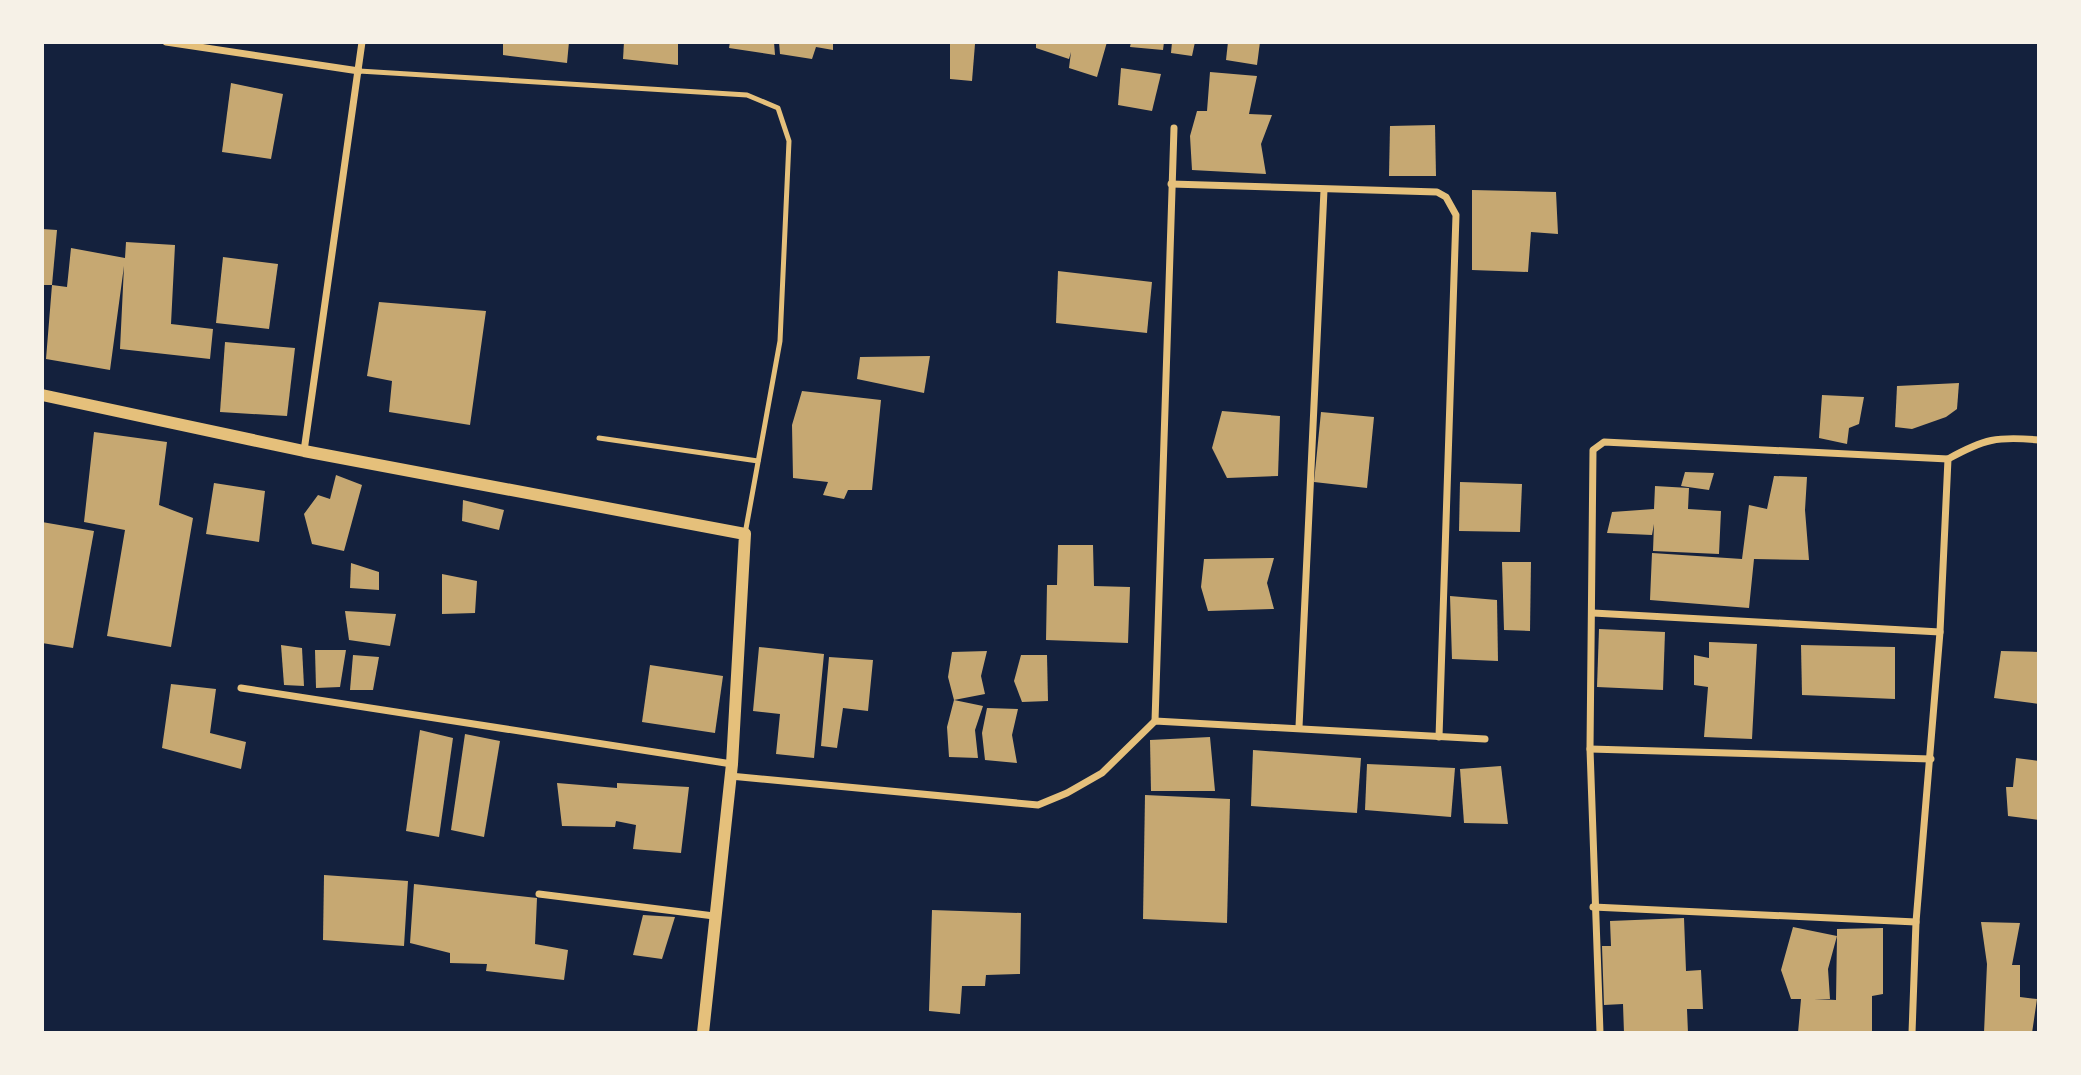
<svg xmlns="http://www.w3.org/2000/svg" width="2081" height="1075" viewBox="0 0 2081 1075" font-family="'Roboto Condensed',sans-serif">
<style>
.building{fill:#c6a872;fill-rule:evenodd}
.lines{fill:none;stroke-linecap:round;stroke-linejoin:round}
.service{stroke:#e5c07b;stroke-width:5}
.minor{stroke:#e5c07b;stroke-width:7}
.tertiary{stroke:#e5c07b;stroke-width:12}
</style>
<rect width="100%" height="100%" fill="#14213d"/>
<!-- building -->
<g class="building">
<path d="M503,42H569L567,63L503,55Z"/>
<path d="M624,42H678V65L623,59Z"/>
<path d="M730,42H774L775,55L729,48Z"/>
<path d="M779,42H833V50L816,47L812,59L780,54Z"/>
<path d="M1036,42H1107L1097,77L1069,68L1071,52L1069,59L1036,48Z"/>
<path d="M1131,42H1164L1163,50L1130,47Z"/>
<path d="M1172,42H1195L1192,56L1171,53Z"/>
<path d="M1228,42H1260L1257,65L1226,60Z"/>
<path d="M950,43L975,44L972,81L950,79Z"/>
<path d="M1121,68L1161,74L1152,111L1118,105Z"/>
<path d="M1210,72L1257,76L1249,114L1272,115L1261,144L1266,174L1192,170L1190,136L1197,111H1207Z"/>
<path d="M231,83L283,94L271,159L222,152Z"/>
<path d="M1435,125L1436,176H1389L1390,126Z"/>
<path d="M1472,190L1556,192L1558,234L1531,232L1528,272L1472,270Z"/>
<path d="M42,229L57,230L52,285H42Z"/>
<path d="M126,242L175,245L171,324L213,329L210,359L120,349L124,266L110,370L46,359L52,285L67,287L71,248L125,258Z"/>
<path d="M223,257L278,264L269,329L216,323Z"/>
<path d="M1058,271L1152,282L1147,333L1056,323Z"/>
<path d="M379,302L486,311L470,425L389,412L392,381L367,376Z"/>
<path d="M225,342L295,348L287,416L220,412Z"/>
<path d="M930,356L924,393L857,379L860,357Z"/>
<path d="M1959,383L1957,409L1946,417L1912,429L1895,427L1897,386Z"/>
<path d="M802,391L881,400L872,490H848L844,499L823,495L828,482L793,478L792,425Z"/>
<path d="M1822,395L1864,397L1859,424L1849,428L1847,444L1819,438Z"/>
<path d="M1222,411L1280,416L1278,476L1227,478L1212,448Z"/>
<path d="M1321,412L1374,417L1367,488L1314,482Z"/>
<path d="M94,432L167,442L159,505L193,518L171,647L107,636L125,530L84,522Z"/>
<path d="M1685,472L1714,473L1709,490L1681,486Z"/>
<path d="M336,475L362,485L344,551L312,544L304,514L318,495L330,499Z"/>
<path d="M1774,476L1807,477L1805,510L1809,560L1754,559L1749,608L1650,600L1652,553L1742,559L1749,505L1767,509Z"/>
<path d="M1460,482L1522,484L1520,532L1459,531Z"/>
<path d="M214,483L265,491L259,542L206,534Z"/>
<path d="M1655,486L1689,488L1688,509L1721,511L1719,554L1653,551L1654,524L1652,535L1607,533L1612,512L1654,509Z"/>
<path d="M463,500L504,510L499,530L462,521Z"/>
<path d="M42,522L94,531L73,648L42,643Z"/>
<path d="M1058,545H1093L1094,586L1130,587L1128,643L1046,640L1047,585H1057Z"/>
<path d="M1274,558L1267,583L1274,609L1208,611L1201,587L1204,559Z"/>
<path d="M1502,562H1531L1530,631L1504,630Z"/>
<path d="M351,563L379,572V590L350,588Z"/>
<path d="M442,574L477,581L475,613L442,614Z"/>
<path d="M1450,596L1497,600L1498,661L1452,659Z"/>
<path d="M345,611L396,614L390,646L349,640Z"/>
<path d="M1599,629L1665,632L1663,690L1597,687Z"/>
<path d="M1709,642L1757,644L1752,739L1704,737L1708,687L1694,685V655L1709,658Z"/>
<path d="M281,645L302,648L304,686L284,685Z"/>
<path d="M1801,645L1895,647V699L1802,695Z"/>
<path d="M759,647L824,654L814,758L776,754L780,714L753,711Z"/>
<path d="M315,650H346L340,687L316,688Z"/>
<path d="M987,651L981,676L985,694L954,700L948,677L952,652Z"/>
<path d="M2001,651L2039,652V704L1994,698Z"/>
<path d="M353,655L379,657L373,690H350Z"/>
<path d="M1021,655H1047L1048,701L1022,702L1014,681Z"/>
<path d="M829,657L873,660L868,711L843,708L837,748L821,746Z"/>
<path d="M650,665L723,676L715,733L642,722Z"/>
<path d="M171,684L216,689L210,733L246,742L241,769L162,748Z"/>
<path d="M954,700L983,706L975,730L978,758L949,757L947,727Z"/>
<path d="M987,708L1018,709L1012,735L1017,763L985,760L982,733Z"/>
<path d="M420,730L453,738L439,837L406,831Z"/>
<path d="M465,734L500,741L484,837L451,830Z"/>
<path d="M1210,737L1215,791H1151L1150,740Z"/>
<path d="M1253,750L1361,758L1357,813L1251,806Z"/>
<path d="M2016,758L2039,761V820L2008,816L2006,787H2013Z"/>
<path d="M1367,764L1455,768L1451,817L1365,810Z"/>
<path d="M1501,766L1508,824L1464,823L1460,769Z"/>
<path d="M557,783L617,788V783L689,787L681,853L633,849L636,825L616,821L615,827L562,826Z"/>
<path d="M1145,795L1230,799L1227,923L1143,919Z"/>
<path d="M324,875L408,881L404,946L323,940Z"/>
<path d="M414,884L537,898L535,944L568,950L564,980L486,971L487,964L450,963V953L410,943Z"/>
<path d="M932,910L1021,913L1020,974L986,975L985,986H962L960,1014L929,1011Z"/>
<path d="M643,915L675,917L662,959L633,955Z"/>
<path d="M1684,918L1686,971L1701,970L1703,1009H1687L1688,1033H1624L1623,1004L1604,1005L1602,946H1611L1610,921Z"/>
<path d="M1981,922L2020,923L2012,965H2020V997L2037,999L2032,1033H1984L1987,964Z"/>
<path d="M1793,927L1837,936V929L1883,928V994L1872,996V1033H1798L1801,999H1791L1781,970ZM1837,936L1836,1000L1814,999H1830L1828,969Z"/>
</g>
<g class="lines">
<!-- service -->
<g class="service">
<path d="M359,71L747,95L778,108L789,141L780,341L745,534"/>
<path d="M599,438L758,461"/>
</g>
<!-- minor -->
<g class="minor">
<path d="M166,42L359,71"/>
<path d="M1171,184L1437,192L1446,197L1456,215L1439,737"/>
<path d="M304,451L362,42"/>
<path d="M1593,613L1940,632"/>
<path d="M241,688L732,764"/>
<path d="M1155,721L1174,128"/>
<path d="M1299,727L1324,190"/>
<path d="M1590,749L1931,759"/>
<path d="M730,776L1038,805L1067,793L1102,773L1155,721L1485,739"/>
<path d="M539,894L714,916"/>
<path d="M1593,907L1916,922"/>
<path d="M1600,1033L1590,749L1593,450L1604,442L1948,459C1984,439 1997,436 2039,440"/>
<path d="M1912,1033L1916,922L1940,632L1948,459"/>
</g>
<!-- tertiary -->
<path class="tertiary" d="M42,395L304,451L745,534L732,764L703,1033"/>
</g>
<!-- border -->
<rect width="2081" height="1075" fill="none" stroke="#f6f1e7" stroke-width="88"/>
</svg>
